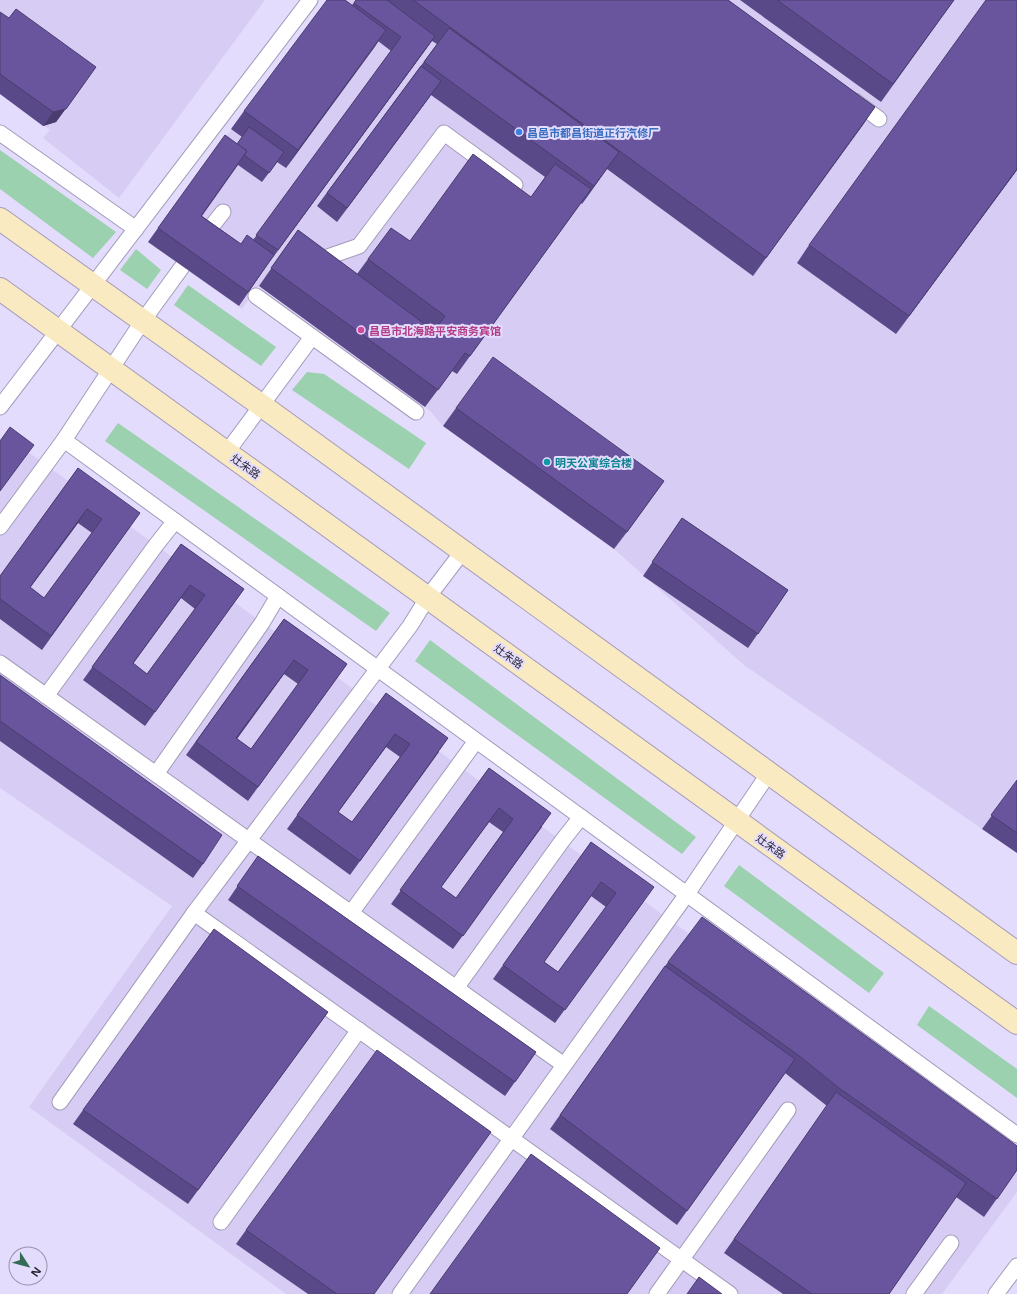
<svg xmlns="http://www.w3.org/2000/svg" width="1017" height="1294" viewBox="0 0 1017 1294" font-family="'Open Sans','Noto Sans SC',sans-serif">
<style>
.built{fill:#d7cdf4}
.green{fill:#9bd1ae}
.lines{fill:none;stroke-linecap:round;stroke-linejoin:round}
.service-casing{stroke:#a39bba;stroke-width:17}
.secondary-casing{stroke:#a39bba;stroke-width:24}
.service{stroke:#fff;stroke-width:15}
.secondary{stroke:#faeac1;stroke-width:22}
.wall{fill:#5a4988;fill-rule:evenodd}
.shaded-wall{fill:#4a3c6f}
.building{fill:#69559e;stroke:#4a3c6f;fill-rule:evenodd}
.shop-dot{fill:#3f7fe0;stroke:#e4dcfd;stroke-width:1.5}
.hotel-dot{fill:#d1479c;stroke:#e4dcfd;stroke-width:1.5}
.culture-dot{fill:#0f9aa8;stroke:#e4dcfd;stroke-width:1.5}
.labels{text-anchor:middle;dominant-baseline:central;stroke-width:4;stroke-linejoin:round;paint-order:stroke}
.shop-label{font-size:11px;font-weight:bold;fill:#366cbe;stroke:#e4dcfd;text-anchor:start}
.hotel-label{font-size:11px;font-weight:bold;fill:#b23c85;stroke:#e4dcfd;text-anchor:start}
.culture-label{font-size:11px;font-weight:bold;fill:#0d838f;stroke:#e4dcfd;text-anchor:start}
.street-label{font-size:11px;fill:#292632;stroke:#e4dcfd}
</style>
<rect width="100%" height="100%" fill="#e4dcfd"/>
<!-- built -->
<g class="built">
<path d="M0,0H265L119,198L43,138L50,130L0,94Z"/>
<path d="M328,0H1017V853L744,665L614,549L443,426L430,411L259,286L242,309L148,242Z"/>
<path d="M5,435L1017,1173V1192L942,1294H286L29,1107L172,906L0,788V441Z"/>
</g>
<!-- green -->
<g class="green">
<path d="M0,150L116,232L93,258L0,189Z"/>
<path d="M136,249L161,270L147,289L120,270Z"/>
<path d="M188,285L276,347L261,366L174,305Z"/>
<path d="M307,372L324,374L426,443L409,469L292,390Z"/>
<path d="M118,423L390,613L376,631L105,441Z"/>
<path d="M430,640L696,837L682,854L415,661Z"/>
<path d="M739,865L884,973L869,993L724,886Z"/>
<path d="M929,1006L1017,1069V1098L917,1025Z"/>
</g>
<g class="lines">
<defs>
<g id="service">
<path d="M855,101L879,119"/>
<path d="M0,133L136,229"/>
<path d="M204,236L223,212"/>
<path d="M313,262L359,246L444,133L515,185"/>
<path d="M256,296L416,412"/>
<path d="M0,407L310,0"/>
<path d="M64,440L1017,1135"/>
<path d="M227,452L312,337"/>
<path d="M0,527L64,440L142,322L182,267"/>
<path d="M0,663L564,1065"/>
<path d="M46,696L156,545L175,521"/>
<path d="M156,774L262,623L278,596"/>
<path d="M194,913L730,1294"/>
<path d="M351,913L476,741"/>
<path d="M456,988L562,841L581,817"/>
<path d="M60,1102L194,913L410,626L428,597L463,551"/>
<path d="M221,1222L359,1030"/>
<path d="M400,1294L687,894L769,773"/>
<path d="M657,1294L788,1110"/>
<path d="M914,1294L951,1243"/>
<path d="M996,1294L1017,1266"/>
</g>
<g id="secondary">
<path d="M0,219L261,405L1017,953"/>
<path d="M0,289L1017,1023"/>
</g>
</defs>
<!-- service casing -->
<use href="#service" class="service-casing"/>
<!-- secondary casing -->
<use href="#secondary" class="secondary-casing"/>
<!-- service -->
<use href="#service" class="service"/>
<!-- secondary -->
<use href="#secondary" class="secondary"/>
</g>
<!-- wall -->
<g class="wall">
<path d="M356,0H728L875,107L753,276L607,169L582,204L581,203L457,374L452,371L425,407L259,286L298,230L357,274L368,259L410,241L531,197L545,177L431,95L337,222L317,206L437,44L432,41L268,264L239,306L148,242L158,228L237,144L242,137L231,129L244,111L352,5ZM378,41L391,51L253,240L241,244L202,216L238,165L262,182L277,162L286,168Z"/>
<path d="M740,0H954L881,102Z"/>
<path d="M0,12L86,81L56,122L43,126L0,94Z"/>
<path d="M1017,170L896,334L797,263L809,245Z"/>
<path d="M456,408L664,481L614,549L443,426Z"/>
<path d="M78,468L130,527L42,650L0,619V576ZM78,523L92,533L44,598L30,588Z"/>
<path d="M682,518L788,590L748,648L643,576Z"/>
<path d="M181,544L244,589L145,726L83,680ZM181,598L195,609L147,674L133,664Z"/>
<path d="M284,619L347,664L248,801L186,755ZM284,674L298,684L251,749L237,739Z"/>
<path d="M0,675L203,864L193,878L0,741Z"/>
<path d="M386,693L439,752L350,875L287,829ZM386,747L400,757L352,822L338,812Z"/>
<path d="M489,768L542,827L453,949L391,904ZM489,822L503,832L456,898L441,887Z"/>
<path d="M1017,781V853L982,829Z"/>
<path d="M591,842L644,901L555,1023L493,979ZM591,896L606,907L558,972L544,962Z"/>
<path d="M258,856L536,1052L505,1096L228,900Z"/>
<path d="M668,962L1017,1170L984,1217L956,1197L889,1294H783L724,1253L827,1106L785,1073L677,1225L550,1129Z"/>
<path d="M328,1012L188,1204L73,1124L83,1110Z"/>
<path d="M246,1230L374,1294H308L236,1244Z"/>
</g>
<!-- shaded-wall -->
<g class="shaded-wall">
<path d="M386,30L374,48L286,168L298,150Z"/>
<path d="M435,36L426,49L268,264L278,250Z"/>
<path d="M86,81L56,122L43,126L53,112Z"/>
<path d="M441,81L431,95L337,222L347,208Z"/>
<path d="M875,107L863,125L753,276L766,258Z"/>
<path d="M619,152L606,170L582,204L594,186Z"/>
<path d="M1017,169V170L896,334L909,316Z"/>
<path d="M664,481L651,498L614,549L627,532Z"/>
<path d="M87,509L78,523L20,601L30,587Z"/>
<path d="M294,660L284,674L227,752L236,738Z"/>
<path d="M395,734L386,747L328,826L338,812Z"/>
<path d="M499,808L489,822L431,901L441,887Z"/>
</g>
<!-- building -->
<g class="building">
<path d="M327,0H345L386,30L298,150L244,111Z"/>
<path d="M356,0H387L435,36L278,250L256,235L401,37L354,3Z"/>
<path d="M413,0H728L875,107L766,258Z"/>
<path d="M777,0H954L893,84Z"/>
<path d="M986,0H1017V169L909,316L809,245Z"/>
<path d="M16,9L96,67L66,109L53,112L0,74V12L9,18Z"/>
<path d="M449,28L619,152L594,186L424,62Z"/>
<path d="M421,66L441,81L347,208L327,193Z"/>
<path d="M249,127L284,152L269,173L244,155L247,151L237,144Z"/>
<path d="M225,135L247,151L201,216L241,244L247,235L274,255L248,292L158,228Z"/>
<path d="M473,154L531,197L555,164L591,189L470,356L465,353L438,390L271,268L298,230L434,331L445,316L368,259L391,228L410,241Z"/>
<path d="M493,357L664,481L627,532L456,408Z"/>
<path d="M10,427L34,445L0,491V441Z"/>
<path d="M78,468L140,513L51,636L0,599V576ZM87,509L102,519L44,598L30,587Z"/>
<path d="M682,518L788,590L758,634L652,562Z"/>
<path d="M181,544L244,589L155,712L92,667ZM190,585L205,595L147,674L133,663Z"/>
<path d="M284,619L347,664L258,787L196,742ZM294,660L308,670L251,749L236,738Z"/>
<path d="M0,675L222,835L203,864L0,721Z"/>
<path d="M386,693L448,738L360,861L297,815ZM395,734L410,744L352,822L338,812Z"/>
<path d="M489,768L551,813L463,936L400,890ZM499,808L513,819L456,898L441,887Z"/>
<path d="M1017,780V833L991,815Z"/>
<path d="M591,842L654,887L565,1010L503,965ZM601,882L616,893L558,972L544,962Z"/>
<path d="M258,856L536,1052L515,1082L237,886Z"/>
<path d="M702,917L1017,1146V1170L997,1199L839,1088L798,1055L668,962Z"/>
<path d="M214,929L328,1012L198,1190L83,1110Z"/>
<path d="M665,966L795,1059L687,1211L560,1115Z"/>
<path d="M377,1050L491,1132L374,1294H337L246,1230Z"/>
<path d="M836,1092L966,1183L889,1294H812L734,1239Z"/>
<path d="M531,1154L660,1248L627,1294H430Z"/>
<path d="M699,1277L722,1294H687Z"/>
</g>
<!-- markers -->
<circle class="shop-dot" cx="519" cy="132" r="4"/>
<circle class="hotel-dot" cx="361" cy="330" r="4"/>
<circle class="culture-dot" cx="547" cy="462" r="4"/>
<g class="labels">
<!-- shop labels -->
<g class="shop-label">
<text x="527" y="132">昌邑市都昌街道正行汽修厂</text>
</g>
<!-- hotel labels -->
<g class="hotel-label">
<text x="369" y="330">昌邑市北海路平安商务宾馆</text>
</g>
<!-- culture labels -->
<g class="culture-label">
<text x="555" y="462">明天公寓综合楼</text>
</g>
<!-- street labels -->
<g class="street-label">
<text transform="translate(246 466) rotate(36)">灶朱路</text>
<text transform="translate(509 656) rotate(36)">灶朱路</text>
<text transform="translate(771 846) rotate(36)">灶朱路</text>
</g>
</g>
<!-- north arrow -->
<g transform="translate(28 1266) rotate(126)"><circle r="19" fill="#e4dcfd" stroke="#9993ac"/>
<path d="M0-3L7 15L0 10L-7 15Z" fill="#346c54"/>
<text y="-6" font-size="11" font-weight="bold" text-anchor="middle" fill="#292632">N</text>
</g>
</svg>
